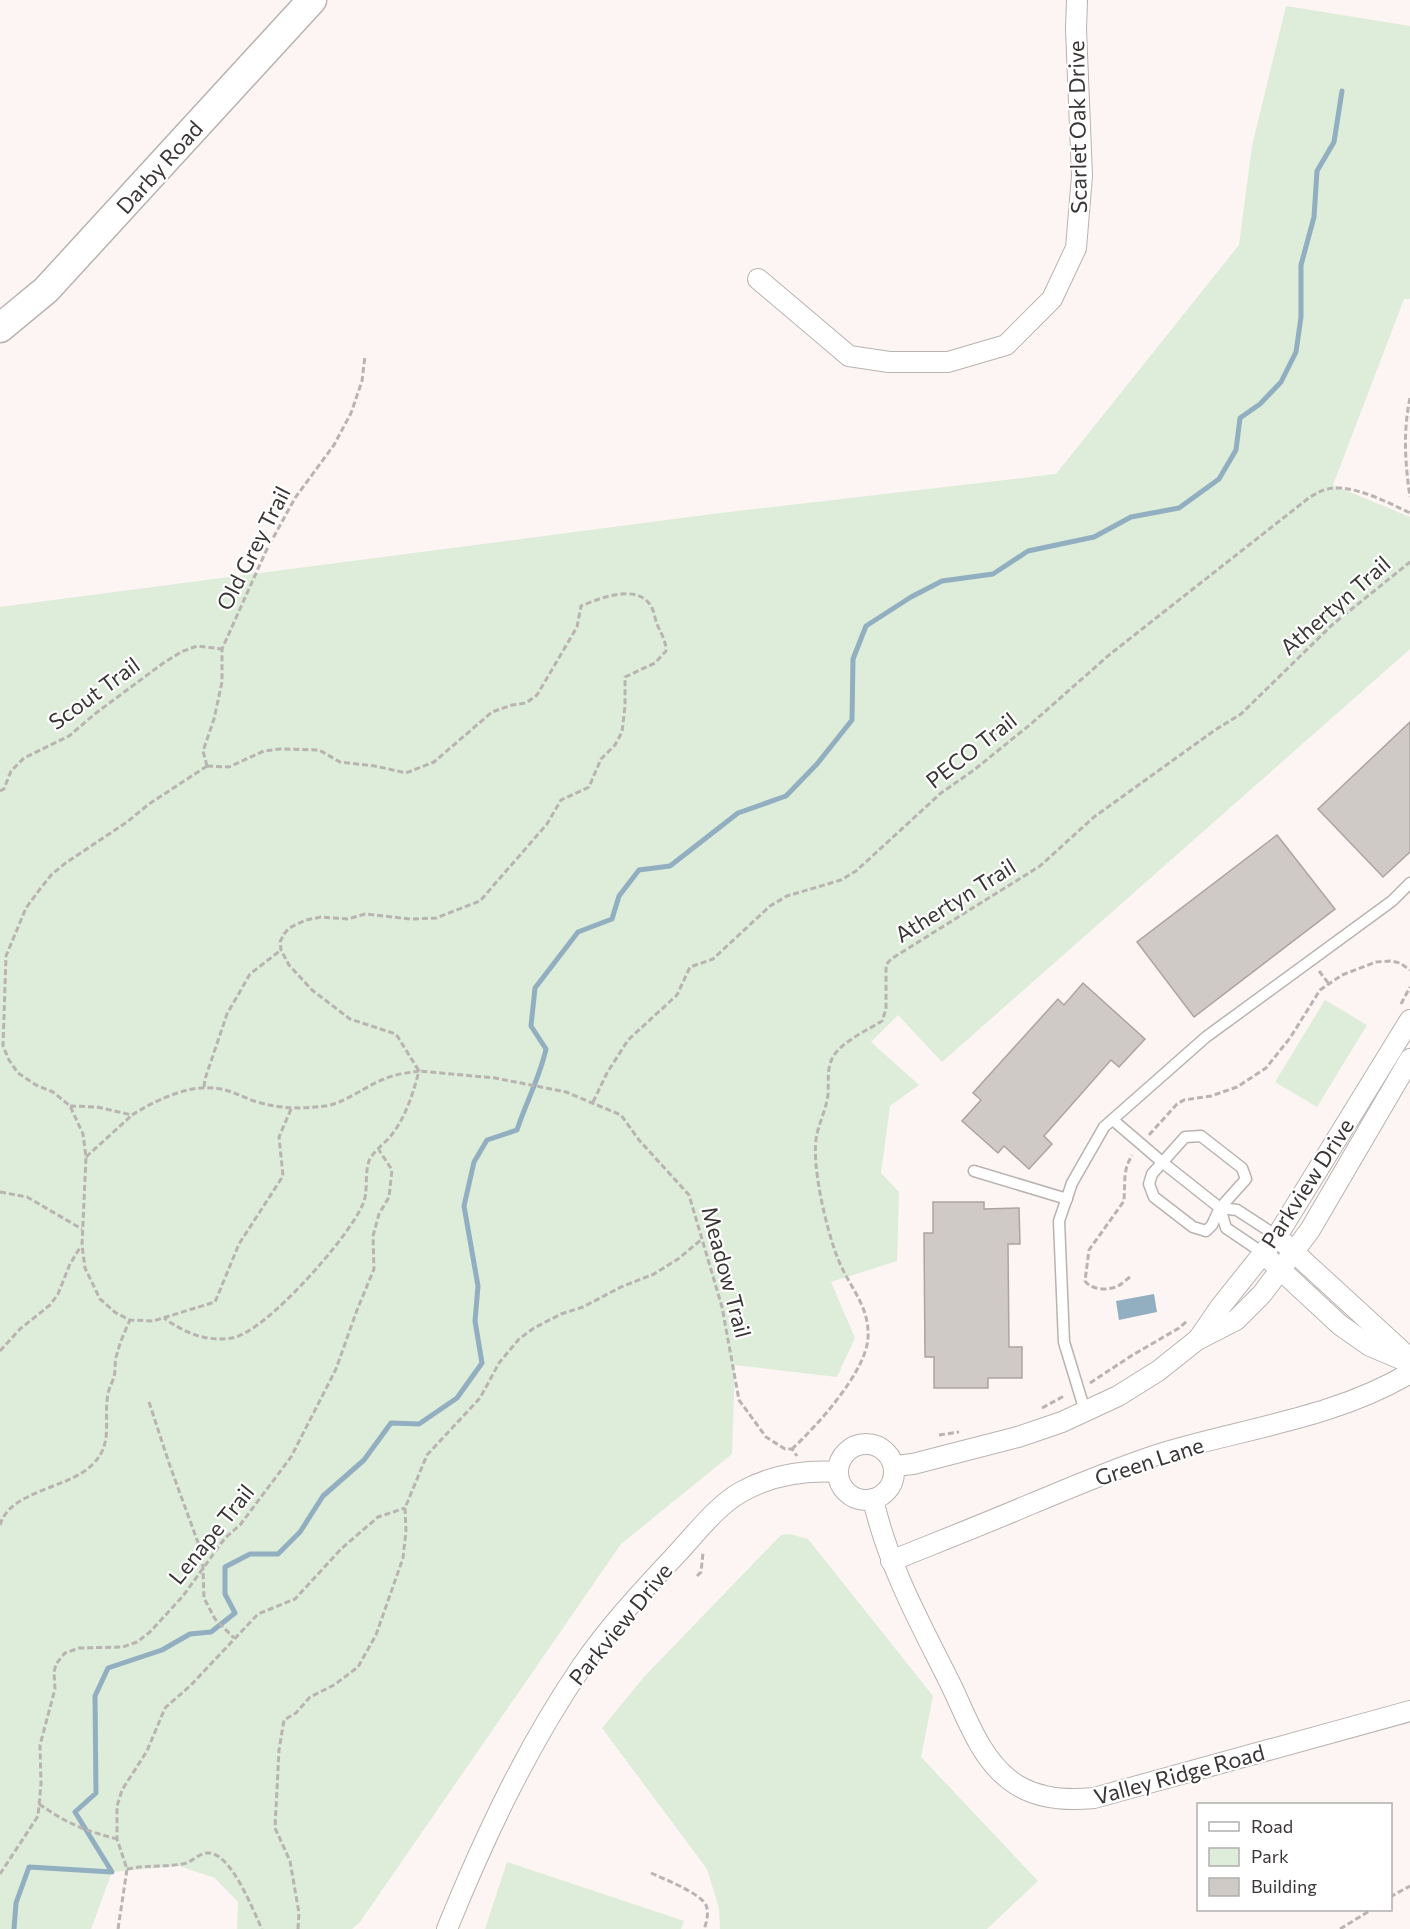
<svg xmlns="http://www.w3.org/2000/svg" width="1410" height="1929" viewBox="0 0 1410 1929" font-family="Commissioner,sans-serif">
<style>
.green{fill:#ddedd9}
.water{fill:#91afc0}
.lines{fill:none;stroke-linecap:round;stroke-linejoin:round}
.stream{stroke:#91afc0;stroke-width:5}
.building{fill:#d0cac7;stroke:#aba4a2;stroke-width:1.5}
.lane-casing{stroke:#b9b3b0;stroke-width:13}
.street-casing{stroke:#b9b3b0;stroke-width:22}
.secondary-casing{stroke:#b9b3b0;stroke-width:31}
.path{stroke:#b9b3b2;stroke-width:3;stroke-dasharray:6 3;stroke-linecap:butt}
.lane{stroke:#fff;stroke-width:10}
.street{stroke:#fff;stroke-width:20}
.secondary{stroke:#fff;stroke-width:28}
.labels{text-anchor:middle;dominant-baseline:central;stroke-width:4.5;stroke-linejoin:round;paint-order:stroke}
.street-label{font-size:22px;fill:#393635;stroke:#fff}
</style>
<rect width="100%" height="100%" fill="#fcf5f3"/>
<!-- green -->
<g class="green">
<path d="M1286,6L1410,26V299H1404L1333,485L1410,517V649L942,1062L898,1015L871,1042L919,1085L890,1106L881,1173L899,1192L897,1261L831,1282L855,1338L837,1377L735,1365L732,1454L621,1544L360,1922L352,1929H237L238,1902L215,1878L179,1866L112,1872L91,1929H0V607L720,513L1056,474L1239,245L1252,146Z"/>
<path d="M1325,1000L1367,1025L1317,1107L1275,1082Z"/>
<path d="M790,1534L808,1539L933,1696L921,1757L1038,1881L987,1929H720L719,1908L707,1869L602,1728L644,1677L781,1535Z"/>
<path d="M507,1862L684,1921L681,1929H485Z"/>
</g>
<!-- water -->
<path class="water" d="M1154,1294L1157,1312L1119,1320L1116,1301Z"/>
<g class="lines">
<!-- stream -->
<path class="stream" d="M14,1929L16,1903L29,1867L112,1872L75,1812L96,1793L95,1696L108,1668L162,1650L190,1634L211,1632L235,1613L225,1594V1567L250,1554H278L300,1532L323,1496L364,1460L391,1423L419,1424L457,1398L482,1363L475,1321L478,1286L464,1206L474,1162L487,1140L517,1130C526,1102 540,1077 546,1049L531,1026L535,988L578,932L612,919L619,896L639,870L670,866L738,813L786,796L817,764L852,720L853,659L866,626L911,597L942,581L993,574L1028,551L1094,537L1131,517L1179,508L1219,479L1236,450L1240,418L1260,404L1281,382L1296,352L1301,317V265L1314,217L1317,171L1334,142L1342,91"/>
</g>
<!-- building -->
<g class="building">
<path d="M1410,722V852L1383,877L1318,809Z"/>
<path d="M1277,835L1335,909L1194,1017L1137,942Z"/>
<path d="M1083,983L1145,1039L1119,1067L1111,1060L1044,1136L1052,1144L1029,1169L1004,1146L998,1153L962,1121L981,1100L973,1093L1058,999L1064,1005Z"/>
<path d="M933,1202H984V1209L1019,1208L1020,1244H1008L1009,1347H1022V1378H988V1388H934V1357H925L924,1233H933Z"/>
</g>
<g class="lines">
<defs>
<g id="lane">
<path d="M1113,1120L1162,1162L1220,1208L1237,1210L1277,1236"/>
<path d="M1201,1136L1242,1168L1246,1179L1220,1208L1212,1225L1206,1231L1193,1227L1154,1197L1149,1184L1152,1174L1185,1137Z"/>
<path d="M974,1171L1067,1199"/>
<path d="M1220,1208L1226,1228L1263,1253"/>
<path d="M1085,1411L1064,1342L1059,1221L1072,1183L1104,1127L1206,1037L1392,901L1410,883"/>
</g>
<g id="street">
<path d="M758,279L849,356L889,362H948L1006,345L1052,299L1076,248L1082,176L1076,29L1077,0"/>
<path d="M1284,1243L1406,1355"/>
<path d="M1271,1261L1340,1325L1370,1346L1410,1363"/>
<path d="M1199,1338L1221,1306L1277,1236L1410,1020"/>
<circle cx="866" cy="1472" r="28"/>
<path d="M894,1466L913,1464L1018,1437L1062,1422L1118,1396L1158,1371L1197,1340L1236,1320L1262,1294L1310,1230L1410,1059"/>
<path d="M873,1499C888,1566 921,1625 951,1685C967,1718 980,1758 1011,1781C1035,1799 1065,1801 1094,1798L1410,1711"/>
<path d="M891,1561C938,1542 984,1524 1031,1504C1075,1486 1118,1467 1163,1453C1245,1428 1335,1418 1410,1373"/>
<path d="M447,1929C484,1838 526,1748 582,1666C608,1628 641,1592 673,1558C694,1536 715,1507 741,1492C771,1475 804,1470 838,1472"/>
</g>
<path id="secondary" d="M0,328L46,290L312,0"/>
</defs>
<!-- lane casing -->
<use href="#lane" class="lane-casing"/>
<!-- street casing -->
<use href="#street" class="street-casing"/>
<!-- secondary casing -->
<use href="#secondary" class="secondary-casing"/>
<!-- path -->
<g class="path">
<path d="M1410,398C1403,431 1405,463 1410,497"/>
<path d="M207,766L229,767L264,751L280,749L319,750L340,762L375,766L406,773L434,762L492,712L512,705L526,703L537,695L577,627L581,606C600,598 637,583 651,606C654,611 655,619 657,624C661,634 666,640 666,651L655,663L625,677V706L622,732L615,745L601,759L589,787L561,800L547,824L480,901L436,918L410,919L365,914L348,919L321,917L306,920L289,928L284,934L280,942L281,950L289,965L312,990L350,1019L396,1034L419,1071L495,1078L566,1092L621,1115L639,1140L689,1195L722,1307L739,1400L766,1437L785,1449H792L797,1456"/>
<path d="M207,766L149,804L127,822L67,862L52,874L40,889L26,908L6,956L3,1046L9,1060L18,1073L36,1085L53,1092L70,1106L83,1134L86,1157L82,1245L85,1268L100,1299L116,1313L130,1320L153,1321L215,1302L239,1244L283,1176L279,1137L291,1109"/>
<path d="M207,766L203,751L214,719L222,682V649L266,551L295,498L334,445L351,413L362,381L365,356"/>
<path d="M0,791L4,789L11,771L24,758L69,736L96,713L162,664L181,652L197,646L222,649"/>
<path d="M1319,971L1329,984"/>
<path d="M1401,1004L1410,987"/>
<path d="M204,1087L205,1079L227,1014L250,974L281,950"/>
<path d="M593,1102L607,1073L628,1040L677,995L690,967L713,959L770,906L787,896L841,880L856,871L941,793L974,770L1032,723L1109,655L1310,497C1316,494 1321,490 1328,489C1351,483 1389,503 1410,513"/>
<path d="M70,1106L97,1107L132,1115C154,1101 187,1085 214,1088C229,1089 242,1097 257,1102C281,1109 301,1109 325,1106C343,1104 366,1086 384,1079C395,1074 408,1073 419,1071C413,1093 407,1114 393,1133C387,1142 373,1151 369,1161C364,1175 369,1193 362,1206C348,1238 266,1332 232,1338C206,1342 185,1333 164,1318"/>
<path d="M1149,1135L1177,1104L1184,1100L1211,1096L1237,1087L1266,1068L1290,1038L1320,990L1342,975L1376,962L1391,961L1400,963L1410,970"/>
<path d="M86,1157L131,1116"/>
<path d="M0,1192L27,1197L82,1229"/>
<path d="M1130,1277C1126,1280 1122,1284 1118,1286C1108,1291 1091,1290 1085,1281L1089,1250L1124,1201L1125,1175L1127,1165L1132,1155"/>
<path d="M0,1351L20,1329L50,1305L58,1294L70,1264L81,1246"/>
<path d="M1090,1383L1131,1356L1179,1328L1187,1321"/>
<path d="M149,1402L170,1466L200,1548L203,1568L204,1598L215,1619L234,1638"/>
<path d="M1042,1408L1064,1396"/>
<path d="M939,1435L959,1432"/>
<path d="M792,1449C816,1427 866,1372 868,1338C870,1306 849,1287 838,1259C827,1232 810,1162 817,1134C820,1121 826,1109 828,1095C829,1081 826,1068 834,1055C845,1040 866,1031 882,1021L886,1009V965L891,959L1040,866L1094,817L1215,730L1241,714L1332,625L1410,562"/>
<path d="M0,1525C10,1490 69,1489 93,1464C114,1443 103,1420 108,1394C109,1388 112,1383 114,1377C116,1370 114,1361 117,1354C120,1342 125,1331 130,1320"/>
<path d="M697,1576L701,1572L703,1553"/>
<path d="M39,1804C68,1824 83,1830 117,1839"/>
<path d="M127,1869C145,1865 164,1867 182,1864C192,1863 197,1854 207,1853C231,1851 253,1911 262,1929"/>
<path d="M651,1873C664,1879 700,1893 706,1905C709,1912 707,1922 704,1929"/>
<path d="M0,1874L38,1816L41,1784L40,1745L55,1689L54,1672L56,1664L65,1653L79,1648L123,1647L137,1642L150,1632L183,1596L225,1538L240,1525L291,1457L336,1369L357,1310L374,1269L373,1236L379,1214L389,1197L392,1170L379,1150"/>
<path d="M1390,1897L1410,1886"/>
<path d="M118,1929L127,1869L117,1839V1806L122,1790L147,1751L165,1708L191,1685L258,1614L295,1599L341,1549L378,1517L405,1508"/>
<path d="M298,1929L299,1913L290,1861L275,1828L279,1750L284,1720L296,1713L310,1697L334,1685L358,1667L376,1635L403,1558L406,1531L405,1508L427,1455L480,1398L499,1363L519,1339L534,1328L561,1314L583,1307L621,1287L654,1274L678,1259L702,1239"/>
<path d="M1340,1929L1371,1910"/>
</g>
<!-- lane -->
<use href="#lane" class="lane"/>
<!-- street -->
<use href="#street" class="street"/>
<!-- secondary -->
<use href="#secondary" class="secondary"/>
</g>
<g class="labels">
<!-- street labels -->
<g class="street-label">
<text transform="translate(1077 127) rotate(-91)">Scarlet Oak Drive</text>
<text transform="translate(159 167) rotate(-48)">Darby Road</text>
<text transform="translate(253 548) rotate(-63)">Old Grey Trail</text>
<text transform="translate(1335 605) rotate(-41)">Athertyn Trail</text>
<text transform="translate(94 693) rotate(-36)">Scout Trail</text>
<text transform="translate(971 750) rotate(-38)">PECO Trail</text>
<text transform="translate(955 900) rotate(-32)">Athertyn Trail</text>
<text transform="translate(1307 1183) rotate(-57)">Parkview Drive</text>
<text transform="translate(727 1272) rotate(75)">Meadow Trail</text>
<text transform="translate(1149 1461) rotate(-18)">Green Lane</text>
<text transform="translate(211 1534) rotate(-51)">Lenape Trail</text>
<text transform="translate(620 1624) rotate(-51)">Parkview Drive</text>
<text transform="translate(1179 1774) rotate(-15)">Valley Ridge Road</text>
</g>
</g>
<!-- legend -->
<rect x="1197" y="1803" width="195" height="108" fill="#ffffff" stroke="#b0afae" stroke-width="1.5"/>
<rect x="1209" y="1822" width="30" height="9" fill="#ffffff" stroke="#b0afae" stroke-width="1.5"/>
<text x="1251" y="1833" font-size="18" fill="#393635">Road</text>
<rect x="1209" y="1848" width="30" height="18" fill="#ddedd9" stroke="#b0afae" stroke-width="1.5"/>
<text x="1251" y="1863" font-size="18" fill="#393635">Park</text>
<rect x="1209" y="1878" width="30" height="18" fill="#d0cac7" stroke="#b0afae" stroke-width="1.5"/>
<text x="1251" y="1893" font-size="18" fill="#393635">Building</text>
</svg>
